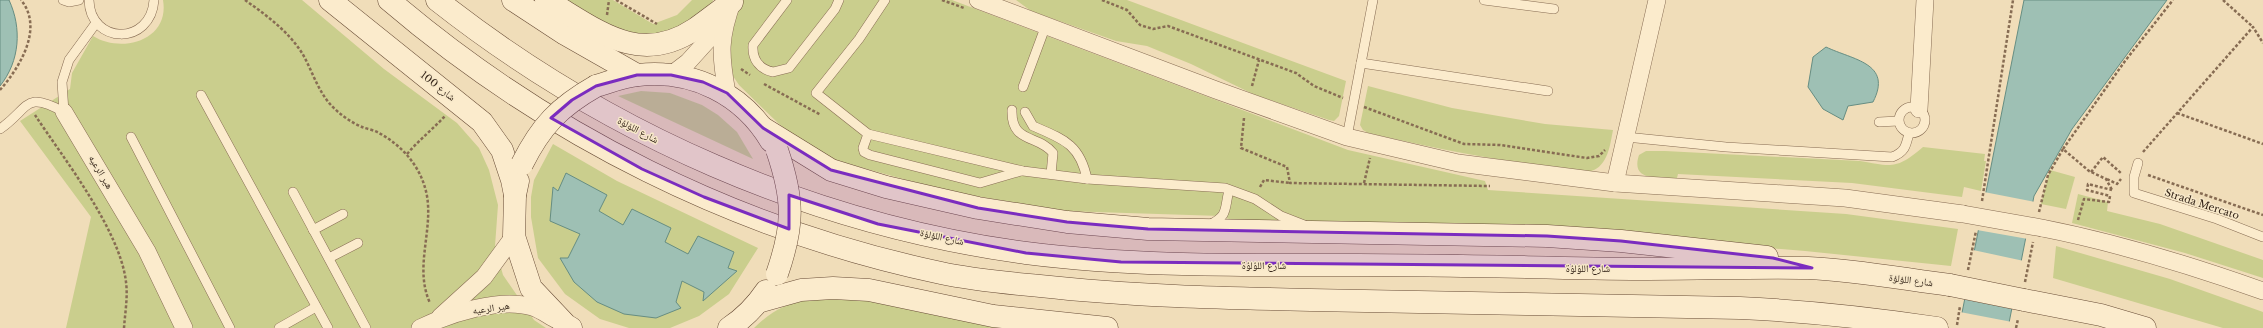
<svg xmlns="http://www.w3.org/2000/svg" width="2263" height="328" viewBox="0 0 2263 328" font-family="'Libre Baskerville','Noto Naskh Arabic',serif">
<style>
.green{fill:#cace8d}
.water{fill:#9ec0b4;stroke:#668d82}
.pier{fill:#f0ddb9}
.lines{fill:none;stroke-linecap:round;stroke-linejoin:round}
.lane-casing{stroke:#876c53;stroke-width:10}
.street-casing{stroke:#876c53;stroke-width:18}
.secondary-casing{stroke:#694d37;stroke-width:23}
.path{stroke:#876c53;stroke-width:2.5;stroke-dasharray:3 2;stroke-linecap:butt}
.lane{stroke:#fbebcc;stroke-width:9}
.street{stroke:#fbebcc;stroke-width:17}
.secondary{stroke:#fbebcc;stroke-width:22}
.street-bridge-casing{stroke:#876c53;stroke-width:18;stroke-linecap:butt}
.secondary-bridge-casing{stroke:#694d37;stroke-width:23;stroke-linecap:butt}
.street-bridge{stroke:#fbebcc;stroke-width:17}
.secondary-bridge{stroke:#fbebcc;stroke-width:22}
.marked{fill:#7b2cbf;fill-opacity:0.2;stroke:#7b2cbf;stroke-width:3;stroke-linejoin:round}
.labels{text-anchor:middle;dominant-baseline:central;stroke-width:3;stroke-linejoin:round;paint-order:stroke}
.street-label{font-size:10px;fill:#352519;stroke:#f7e8c9}
</style>
<rect width="100%" height="100%" fill="#f0ddb9"/>
<!-- green -->
<g class="green">
<path d="M163,0H302L384,69L457,123L479,148L489,170L498,205L495,246L503,275L534,320L546,328H66L91,217L20,121L70,89L72,73L93,36C122,54 170,40 163,0Z"/>
<path d="M557,0H613L653,24L677,15L692,0H713L712,5L668,35H627Z"/>
<path d="M743,0H952L1348,150L1485,181L1488,190L1846,214L1958,229L1951,266L1805,251L1614,235L1232,220L1221,216L1064,211L947,191L834,160L806,145L779,124L739,85L731,73L729,34Z"/>
<path d="M1016,0H1127L1346,81L1339,116L1334,121L1329,120L1255,95L1191,64L1147,46L1116,41L1031,11Z"/>
<path d="M1368,86L1452,108L1545,124L1613,130C1610,145 1608,166 1591,171C1577,174 1550,168 1536,165C1479,157 1424,146 1368,133L1363,130L1360,125Z"/>
<path d="M641,91L670,93L702,105L718,115L737,132L753,159L618,96Z"/>
<path d="M553,144L617,181L758,248L729,294L699,316L670,328H629L600,319L565,294L538,258L531,217V197L534,180Z"/>
<path d="M1923,147L1985,154L1984,161H1986L1981,191L1964,187L1962,197L1852,183L1678,174L1677,178C1659,177 1630,182 1639,155L1646,151H1665L1860,161C1893,167 1897,169 1923,147Z"/>
<path d="M2050,170L2075,177L2066,209L2041,204Z"/>
<path d="M2078,194L2108,202L2107,211L2160,224L2263,260V278L2185,253L2072,223Z"/>
<path d="M2056,246L2170,279L2263,312V328H2223L2053,278Z"/>
<path d="M856,294L1034,328H754C786,296 814,299 856,294Z"/>
</g>
<!-- water -->
<g class="water">
<path d="M0,0H9C22,28 20,61 0,86Z"/>
<path d="M2024,0H2167L2072,129L2034,196L2008,328H1959Z"/>
<path d="M1826,47C1853,60 1893,63 1873,102L1848,106L1843,120L1823,109L1808,87L1813,57Z"/>
<path d="M566,173L607,195L599,211L623,225L632,209L671,228L665,242L688,254L698,236L734,252L728,268L737,271L703,301L704,292L682,281L676,302L681,308L656,318L624,314L597,302L574,282L560,258H568L580,234L550,221L553,187L558,191Z"/>
</g>
<!-- pier -->
<g class="pier">
<path d="M1984,192L2035,202L2028,239L1977,230Z"/>
<path d="M1973,250L2024,261L2014,309L1963,299Z"/>
<path d="M1960,312L2012,322L2010,328H1957Z"/>
</g>
<g class="lines">
<defs>
<g id="lane">
<path d="M63,0L69,2L79,0"/>
<path d="M89,0C90,45 151,46 154,0"/>
<path d="M787,0L753,45C752,59 759,69 773,72L789,68L835,9L839,0"/>
<path d="M885,0L859,39L816,93L868,134L1023,171L1087,179L1225,188L1255,199L1281,216L1304,225"/>
<path d="M1484,0L1554,9"/>
<path d="M1361,63L1548,91"/>
<path d="M1023,87L1046,25"/>
<path d="M201,95L328,328"/>
<circle cx="1912" cy="120" r="13"/>
<path d="M1012,110C1011,144 1038,134 1053,153L1051,174"/>
<path d="M64,112L62,82L69,60L96,23"/>
<path d="M1025,112L1033,126C1063,139 1080,144 1087,179"/>
<path d="M1879,122L1898,121"/>
<path d="M0,129C30,108 24,90 64,112"/>
<path d="M868,134L863,148L864,152L870,155L980,183L1021,171"/>
<path d="M131,137L230,328"/>
<path d="M1347,137L1373,0"/>
<path d="M1626,137L1726,147L1892,157C1905,152 1906,146 1909,133"/>
<path d="M2138,163L2134,177V193L2217,219L2263,237"/>
<path d="M293,192L366,328"/>
<path d="M1209,225C1229,215 1224,210 1229,190"/>
<path d="M313,230L343,214"/>
<path d="M329,258L358,243"/>
<path d="M279,328L316,307"/>
</g>
<g id="street">
<path d="M978,0L1216,90L1347,137L1458,163L1615,183L1845,198L1963,214"/>
<path d="M671,75L688,62L725,21"/>
<path d="M727,93C720,54 719,38 733,0"/>
<path d="M1919,109L1925,0"/>
<path d="M64,112L147,251L184,328"/>
<path d="M1615,183L1657,0"/>
<path d="M2042,228C2118,243 2190,265 2263,291"/>
<path d="M440,317L484,277L514,236"/>
<path d="M420,328C449,314 500,297 532,307C541,310 549,316 557,320"/>
</g>
<g id="secondary">
<path d="M330,0L482,122L502,150L512,180L515,195"/>
<path d="M389,0C547,135 737,230 941,273C973,280 1007,283 1040,286C1130,296 1220,298 1311,300C1454,302 1597,306 1740,308C1806,311 1871,318 1937,328"/>
<path d="M437,0C607,134 811,224 1026,253C1136,267 1247,265 1358,265C1453,265 1547,268 1642,269C1698,269 1753,267 1808,268C1855,270 1903,279 1950,285"/>
<path d="M513,0L565,34L637,75"/>
<path d="M546,0C596,29 638,67 695,29C708,20 720,10 732,2"/>
<path d="M596,86C610,82 624,76 638,75C693,69 743,94 771,141"/>
<path d="M763,128L831,170L886,187L978,208L1067,222L1148,229L1547,236L1621,241L1767,257"/>
<path d="M518,181L515,195L514,236L531,288L566,325L571,328"/>
<path d="M2024,300L2101,315L2145,328"/>
<path d="M758,302L801,290L833,288L869,290L993,316L1107,328"/>
<path d="M729,328C744,318 756,306 766,291"/>
</g>
</defs>
<!-- lane casing -->
<use href="#lane" class="lane-casing"/>
<!-- street casing -->
<use href="#street" class="street-casing"/>
<!-- secondary casing -->
<use href="#secondary" class="secondary-casing"/>
<!-- path -->
<g class="path">
<path d="M245,0C266,15 288,31 302,53C312,70 317,89 330,104C338,113 350,122 362,127C367,129 374,130 379,133C403,146 422,168 427,196C433,232 414,268 430,303"/>
<path d="M616,0L657,24"/>
<path d="M942,0L964,8"/>
<path d="M1102,0L1127,10L1140,25L1153,29L1168,26L1296,73L1314,86L1343,98"/>
<path d="M2223,0L2253,27"/>
<path d="M607,15L609,0"/>
<path d="M741,69L750,75"/>
<path d="M764,84L821,115"/>
<path d="M1252,86L1259,60"/>
<path d="M0,90C20,67 44,28 21,0"/>
<path d="M1364,107L1464,144L1500,145L1587,158L1599,156L1605,150"/>
<path d="M2177,113L2263,144"/>
<path d="M35,115C64,159 120,230 126,282C128,297 125,313 124,328"/>
<path d="M1244,118L1241,148L1287,167L1290,183L1490,186"/>
<path d="M2063,149L2125,61L2173,0"/>
<path d="M2143,152L2253,27L2263,43"/>
<path d="M407,154C419,140 433,129 445,116"/>
<path d="M2091,172L2103,157L2122,174"/>
<path d="M2148,175L2263,215"/>
<path d="M2107,179L2117,184L2121,179"/>
<path d="M1364,183L1370,158"/>
<path d="M1260,187L1264,180L1290,183"/>
<path d="M1982,201L2013,0"/>
<path d="M2039,212L2048,175L2063,149L2089,171L2106,179L2112,190"/>
<path d="M2078,220L2084,199L2109,202L2110,196L2087,190L2088,184L2112,190"/>
<path d="M1968,270L1976,231"/>
<path d="M2025,282L2033,242"/>
<path d="M1957,325L1960,306"/>
<path d="M2016,328L2018,319"/>
</g>
<!-- lane -->
<use href="#lane" class="lane"/>
<!-- street -->
<use href="#street" class="street"/>
<!-- secondary -->
<use href="#secondary" class="secondary"/>
<defs>
<path id="street-bridge" d="M1963,214L2042,228"/>
<g id="secondary-bridge">
<path d="M522,164C541,126 559,107 596,86"/>
<path d="M777,274C794,225 794,200 777,150"/>
<path d="M1950,285L2024,300"/>
</g>
</defs>
<!-- street-bridge casing -->
<use href="#street-bridge" class="street-bridge-casing"/>
<!-- secondary-bridge casing -->
<use href="#secondary-bridge" class="secondary-bridge-casing"/>
<!-- street-bridge -->
<use href="#street-bridge" class="street-bridge"/>
<!-- secondary-bridge -->
<use href="#secondary-bridge" class="secondary-bridge"/>
</g>
<!-- marked area -->
<path class="marked" d="M637,75H671L703,82L727,93L763,128L831,170L978,208L1067,222L1148,229L1547,236L1621,241L1773,258L1812,268L1121,262L1026,253L878,224L789,195V229L704,197L642,169L551,118L572,100L596,86Z"/>
<g class="labels">
<!-- street labels -->
<g class="street-label">
<text transform="translate(438 86) rotate(38)">شارع 100</text>
<text transform="translate(638 130) rotate(28)">شارع اللؤلؤة</text>
<text transform="translate(101 172) rotate(59)">هير الرعيه</text>
<text transform="translate(2202 204) rotate(18)">Strada Mercato</text>
<text transform="translate(942 237) rotate(12)">شارع اللؤلؤة</text>
<text x="1264" y="265">شارع اللؤلؤة</text>
<text x="1588" y="268">شارع اللؤلؤة</text>
<text transform="translate(1911 280) rotate(7)">شارع اللؤلؤة</text>
<text transform="translate(491 308) rotate(-8)">هير الرعيه</text>
</g>
</g>
</svg>
